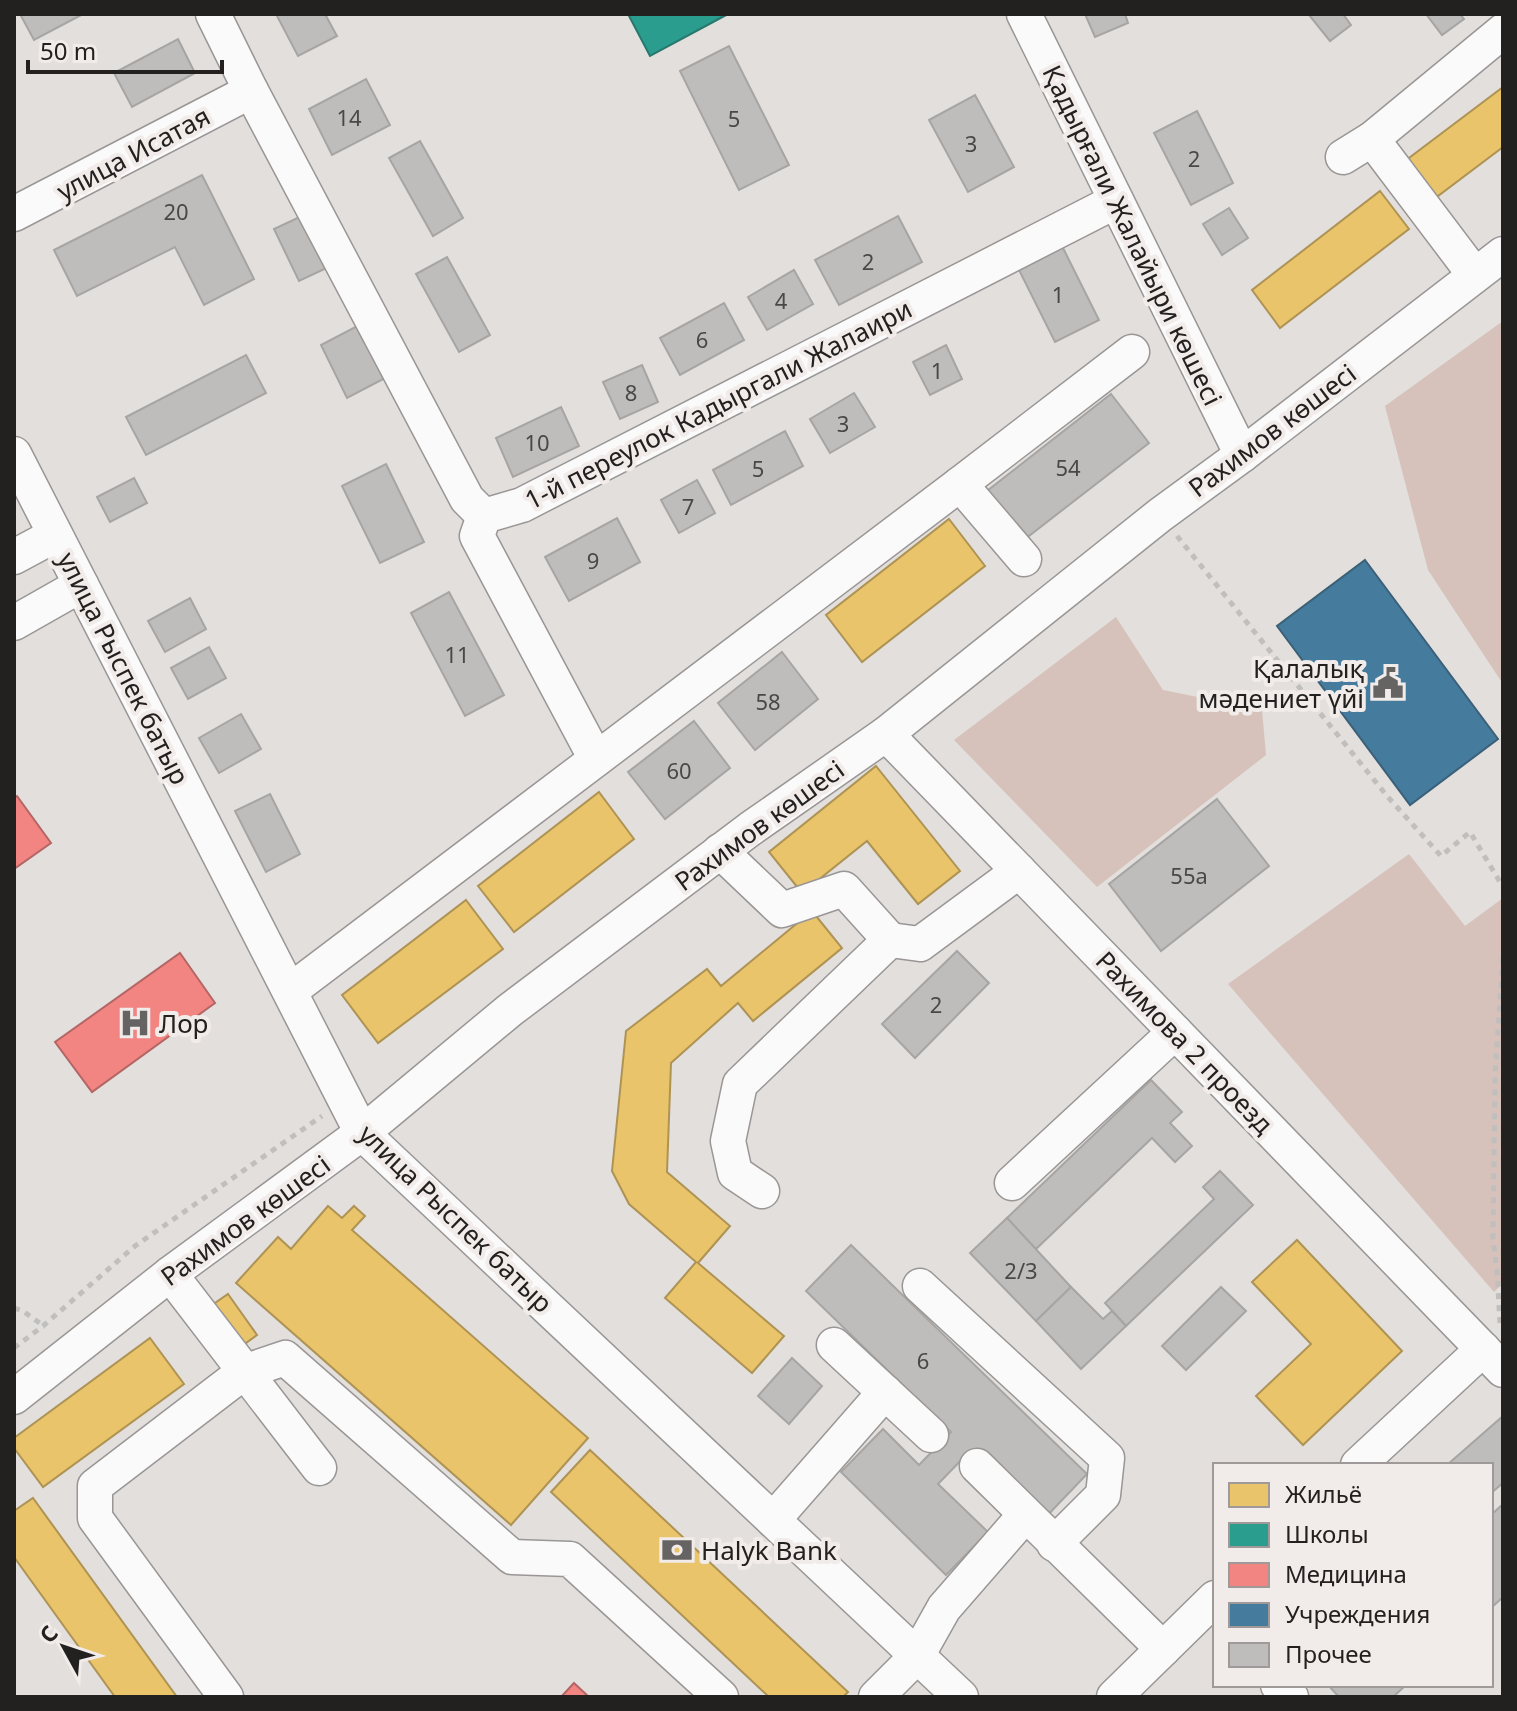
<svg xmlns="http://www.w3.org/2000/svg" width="1517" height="1711" viewBox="0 0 1517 1711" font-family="'Noto Sans',sans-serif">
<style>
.green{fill:#d6c2ba}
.homes{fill:#e9c46a;stroke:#ae9354;stroke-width:2}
.schools{fill:#2a9d8f;stroke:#28786e;stroke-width:2}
.health{fill:#f28482;stroke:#b46665;stroke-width:2}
.public{fill:#457b9d;stroke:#3b6078;stroke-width:2}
.building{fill:#bfbdbb;stroke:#a7a5a4;stroke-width:2}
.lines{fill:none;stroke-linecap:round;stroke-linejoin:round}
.minor-casing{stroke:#999695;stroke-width:37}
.path{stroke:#c0bfbe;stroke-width:5;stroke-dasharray:6 6;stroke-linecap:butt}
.minor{stroke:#fbfafa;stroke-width:34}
.labels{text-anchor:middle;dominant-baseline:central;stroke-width:8;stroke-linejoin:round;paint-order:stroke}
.number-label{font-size:22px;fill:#4a4847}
.street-label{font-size:26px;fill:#232120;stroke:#f1ebe9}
.poi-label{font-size:26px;fill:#232120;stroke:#f1ebe9;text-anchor:start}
</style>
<rect width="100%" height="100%" fill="#e2dfdd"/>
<!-- green -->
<g class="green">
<path d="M1503,321V684L1428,570L1385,406Z"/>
<path d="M1116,617L1163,690L1262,710L1266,755L1097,887L954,740Z"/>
<path d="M1409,854L1465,926L1503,898V1283L1494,1292L1228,984Z"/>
</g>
<!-- homes -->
<g class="homes">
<path d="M1503,87V147L1434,199L1405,161Z"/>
<path d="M1380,191L1409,229L1280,328L1252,290Z"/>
<path d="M949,519L985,566L862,662L826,615Z"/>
<path d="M876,766L960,871L918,904L867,841L802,893L769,852Z"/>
<path d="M599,792L634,839L514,932L478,886Z"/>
<path d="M466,900L503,949L378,1043L342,995Z"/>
<path d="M812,911L842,948L753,1021L738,1003L671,1063L667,1172L730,1226L698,1263L784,1336L752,1373L665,1298L696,1262L629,1204L612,1171L626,1031L707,969L721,986Z"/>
<path d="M328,1206L342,1218L354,1206L365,1216L352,1230L588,1438L511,1525L236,1283L278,1237L291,1249Z"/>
<path d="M1297,1240L1402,1351L1303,1445L1256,1396L1311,1344L1252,1282Z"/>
<path d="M228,1294L257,1335L235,1351L205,1310Z"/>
<path d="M150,1338L184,1384L43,1487L14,1448V1438Z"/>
<path d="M590,1450L848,1692L843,1697H769L551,1492Z"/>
<path d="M33,1498L177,1697H115L14,1557V1511Z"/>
</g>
<!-- schools -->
<path class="schools" d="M628,14H728L650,56Z"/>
<!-- health -->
<g class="health">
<path d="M17,796L51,843L14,869V798Z"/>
<path d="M180,953L215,1003L92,1092L55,1042Z"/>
<path d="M574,1683L589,1697H561Z"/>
</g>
<!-- public -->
<path class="public" d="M1365,560L1498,739L1410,805L1277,626Z"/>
<!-- building -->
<g class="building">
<path d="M20,14H83L34,40Z"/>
<path d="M276,14H325L337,36L298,56Z"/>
<path d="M1085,14H1125L1128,23L1095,37Z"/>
<path d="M1343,14L1351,25L1330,41L1309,15Z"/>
<path d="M1426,14H1460L1464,19L1442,35Z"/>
<path d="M178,39L195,73L132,107L114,73Z"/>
<path d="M729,46L789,165L739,190L680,71Z"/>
<path d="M366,79L390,125L332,155L309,109Z"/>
<path d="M975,95L1014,167L968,192L929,120Z"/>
<path d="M1197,111L1233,183L1191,205L1154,133Z"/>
<path d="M420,141L463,218L433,236L389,158Z"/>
<path d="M202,175L254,279L204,305L175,247L77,296L54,250Z"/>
<path d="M1229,208L1248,238L1222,255L1203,224Z"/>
<path d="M308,213L333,265L299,281L274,229Z"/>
<path d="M898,216L922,262L839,305L815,260Z"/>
<path d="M1062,246L1099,320L1055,342L1018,268Z"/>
<path d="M447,257L490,335L459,352L416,274Z"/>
<path d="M794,270L813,304L767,330L748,297Z"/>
<path d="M724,303L744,340L680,375L660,338Z"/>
<path d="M363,323L389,376L347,398L321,345Z"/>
<path d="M946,345L962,379L930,395L913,362Z"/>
<path d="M246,355L266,393L146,455L126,417Z"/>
<path d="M642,365L658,402L620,419L603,382Z"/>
<path d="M854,393L875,427L830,453L810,419Z"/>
<path d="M1111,394L1149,443L1025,539L987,491Z"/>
<path d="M561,407L579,446L513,477L496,438Z"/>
<path d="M785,431L803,466L731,505L713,470Z"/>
<path d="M386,464L424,542L380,563L342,486Z"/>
<path d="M134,478L147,503L110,522L97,497Z"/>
<path d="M697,480L715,513L679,533L661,500Z"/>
<path d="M617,518L640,562L569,601L545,557Z"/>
<path d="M449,592L504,695L465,716L411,613Z"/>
<path d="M190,598L206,629L165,652L148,621Z"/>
<path d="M209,647L226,678L188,699L171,668Z"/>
<path d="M782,652L818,699L755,750L718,703Z"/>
<path d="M241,714L261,749L219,773L199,738Z"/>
<path d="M694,721L730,768L665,819L628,772Z"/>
<path d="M270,794L300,854L266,872L235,811Z"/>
<path d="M1217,799L1269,866L1161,951L1109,884Z"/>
<path d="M957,951L989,983L915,1058L882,1024Z"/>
<path d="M1151,1080L1182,1112L1170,1123L1192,1146L1175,1162L1152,1138L1036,1249L1007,1218Z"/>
<path d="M1220,1171L1253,1205L1126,1326L1105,1303L1214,1199L1203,1187Z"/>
<path d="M1007,1218L1071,1287L1036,1321L970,1253Z"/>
<path d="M851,1245L1087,1474L1042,1521L970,1451L938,1484L988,1532L946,1575L841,1472L883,1429L919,1465L951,1432L806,1291Z"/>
<path d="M1071,1287L1103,1319L1112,1311L1126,1326L1081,1369L1036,1321Z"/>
<path d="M1221,1287L1246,1311L1186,1370L1162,1346Z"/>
<path d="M792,1358L822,1386L789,1424L758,1396Z"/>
<path d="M1503,1416V1483L1491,1493V1465H1447Z"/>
<path d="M1503,1504V1597L1491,1608V1515Z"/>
<path d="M1328,1685H1406L1393,1697H1339Z"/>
</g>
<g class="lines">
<defs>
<g id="minor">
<path d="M213,14L251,91L467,499L484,516L522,505L1116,201"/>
<path d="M1024,14L1242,455"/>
<path d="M1372,139L1474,274"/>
<path d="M1343,157L1372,139L1503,31"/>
<path d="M14,214L251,91"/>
<path d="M14,454L362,1133L961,1697"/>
<path d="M960,484L1024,559"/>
<path d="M484,516L477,536L596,759"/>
<path d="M14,557L55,535"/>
<path d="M14,623L81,585"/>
<path d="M886,734L1503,1370"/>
<path d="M720,851L782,910L844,889L890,940"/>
<path d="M290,991L960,484L1132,352"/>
<path d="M1012,1183L1175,1032"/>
<path d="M762,1191L735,1173L728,1141L740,1084L890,940L920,944L1019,871"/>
<path d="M170,1274L319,1468"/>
<path d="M920,1286L1107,1458L1103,1495L1054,1544"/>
<path d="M834,1345L931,1435"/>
<path d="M14,1397L170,1274L362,1133L510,1010L750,829L886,734L1160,515L1242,455L1503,254"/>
<path d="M1358,1465L1483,1349"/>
<path d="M977,1466L1163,1649"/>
<path d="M773,1520L885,1392"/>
<path d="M1278,1685L1291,1697"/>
<path d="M226,1697L95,1518V1486L244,1372L285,1358L512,1557L570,1559L721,1697"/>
<path d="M876,1697L917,1656L944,1608L1025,1515"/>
<path d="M1114,1697L1215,1598"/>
</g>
</defs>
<!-- minor casing -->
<use href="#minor" class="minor-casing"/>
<!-- path -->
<g class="path">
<path d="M1177,536L1387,796L1441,856L1470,832L1503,887"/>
<path d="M14,1308L23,1311L45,1327"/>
<path d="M1500,1323L1497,1271L1493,1239L1495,1076L1503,955"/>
<path d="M14,1348L43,1326L135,1246L322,1116"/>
</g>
<!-- minor -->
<use href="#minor" class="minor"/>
</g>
<!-- icons -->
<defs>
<symbol id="civic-bare" viewBox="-9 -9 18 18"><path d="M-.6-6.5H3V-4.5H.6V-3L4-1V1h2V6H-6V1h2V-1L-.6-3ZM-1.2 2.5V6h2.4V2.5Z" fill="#666462" stroke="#f1ebe9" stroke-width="2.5" paint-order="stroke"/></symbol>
<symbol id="hospital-bare" viewBox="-9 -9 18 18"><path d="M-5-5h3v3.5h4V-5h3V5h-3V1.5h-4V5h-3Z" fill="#666462" stroke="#f1ebe9" stroke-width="2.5" paint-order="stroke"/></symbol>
<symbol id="bank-bare" viewBox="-9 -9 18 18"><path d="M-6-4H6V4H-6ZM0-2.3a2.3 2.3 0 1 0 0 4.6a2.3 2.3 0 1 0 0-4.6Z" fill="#666462" stroke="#f1ebe9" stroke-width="2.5" paint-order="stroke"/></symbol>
</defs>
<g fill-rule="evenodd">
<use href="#civic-bare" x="1366" y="661" width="44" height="44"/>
<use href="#hospital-bare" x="113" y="1001" width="44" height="44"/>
<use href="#bank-bare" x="655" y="1528" width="44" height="44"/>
</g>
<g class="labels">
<!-- number labels -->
<g class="number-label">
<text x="349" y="117">14</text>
<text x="734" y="118">5</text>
<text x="971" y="143">3</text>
<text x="1194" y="158">2</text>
<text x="176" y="211">20</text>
<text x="868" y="261">2</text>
<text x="1058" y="294">1</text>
<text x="781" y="300">4</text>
<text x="702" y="339">6</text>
<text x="937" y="370">1</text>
<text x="631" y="392">8</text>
<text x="843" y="423">3</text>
<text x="537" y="442">10</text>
<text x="1068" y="467">54</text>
<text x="758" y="468">5</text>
<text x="688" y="506">7</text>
<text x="593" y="560">9</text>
<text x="457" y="654">11</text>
<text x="768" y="701">58</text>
<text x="679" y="770">60</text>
<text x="1189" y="875">55а</text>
<text x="936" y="1004">2</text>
<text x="1021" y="1270">2/3</text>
<text x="923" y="1360">6</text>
</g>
<!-- street labels -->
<g class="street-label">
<text transform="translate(133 153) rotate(-28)">улица Исатая</text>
<text transform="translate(1133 235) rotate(64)">Қадырғали Жалайыри көшесі</text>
<text transform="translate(718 404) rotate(-27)">1-й переулок Кадыргали Жалаири</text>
<text transform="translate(1272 430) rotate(-37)">Рахимов көшесі</text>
<text transform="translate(124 668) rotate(63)">улица Рыспек батыр</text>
<text transform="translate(759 825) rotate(-36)">Рахимов көшесі</text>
<text transform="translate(1185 1042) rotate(46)">Рахимова 2 проезд</text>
<text transform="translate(456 1218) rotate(44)">улица Рыспек батыр</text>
<text transform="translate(245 1220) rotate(-36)">Рахимов көшесі</text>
</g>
<!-- poi labels -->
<g class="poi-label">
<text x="1364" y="668" text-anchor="end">Қалалық<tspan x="1364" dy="30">мәдениет үйі</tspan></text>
<text x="159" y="1023">Лор</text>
<text x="701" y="1550">Halyk Bank</text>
</g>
</g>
<!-- border -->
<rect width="1517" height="1711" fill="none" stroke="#232120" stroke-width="32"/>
<!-- legend -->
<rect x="1213" y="1463" width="280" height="224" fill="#f1ebe9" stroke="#9f9a99" stroke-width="2"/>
<rect x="1229" y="1483" width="40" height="24" fill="#e9c46a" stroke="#9f9a99" stroke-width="2"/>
<text x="1285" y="1503" font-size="24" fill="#232120">Жильё</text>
<rect x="1229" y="1523" width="40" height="24" fill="#2a9d8f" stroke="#9f9a99" stroke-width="2"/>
<text x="1285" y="1543" font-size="24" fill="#232120">Школы</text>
<rect x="1229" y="1563" width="40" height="24" fill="#f28482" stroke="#9f9a99" stroke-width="2"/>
<text x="1285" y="1583" font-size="24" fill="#232120">Медицина</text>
<rect x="1229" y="1603" width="40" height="24" fill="#457b9d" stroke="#9f9a99" stroke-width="2"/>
<text x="1285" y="1623" font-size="24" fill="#232120">Учреждения</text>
<rect x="1229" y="1643" width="40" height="24" fill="#bfbdbb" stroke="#9f9a99" stroke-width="2"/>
<text x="1285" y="1663" font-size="24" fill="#232120">Прочее</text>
<!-- north arrow -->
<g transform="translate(64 1647) rotate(310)" stroke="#f1ebe9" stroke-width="6" paint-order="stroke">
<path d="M0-6L14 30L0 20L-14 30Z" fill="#232120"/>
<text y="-12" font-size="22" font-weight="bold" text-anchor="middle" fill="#232120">С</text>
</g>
<!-- scale -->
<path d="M28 60v12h194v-12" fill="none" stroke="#232120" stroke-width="4"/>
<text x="40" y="60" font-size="24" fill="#232120" stroke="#f1ebe9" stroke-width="6" paint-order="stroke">50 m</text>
</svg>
